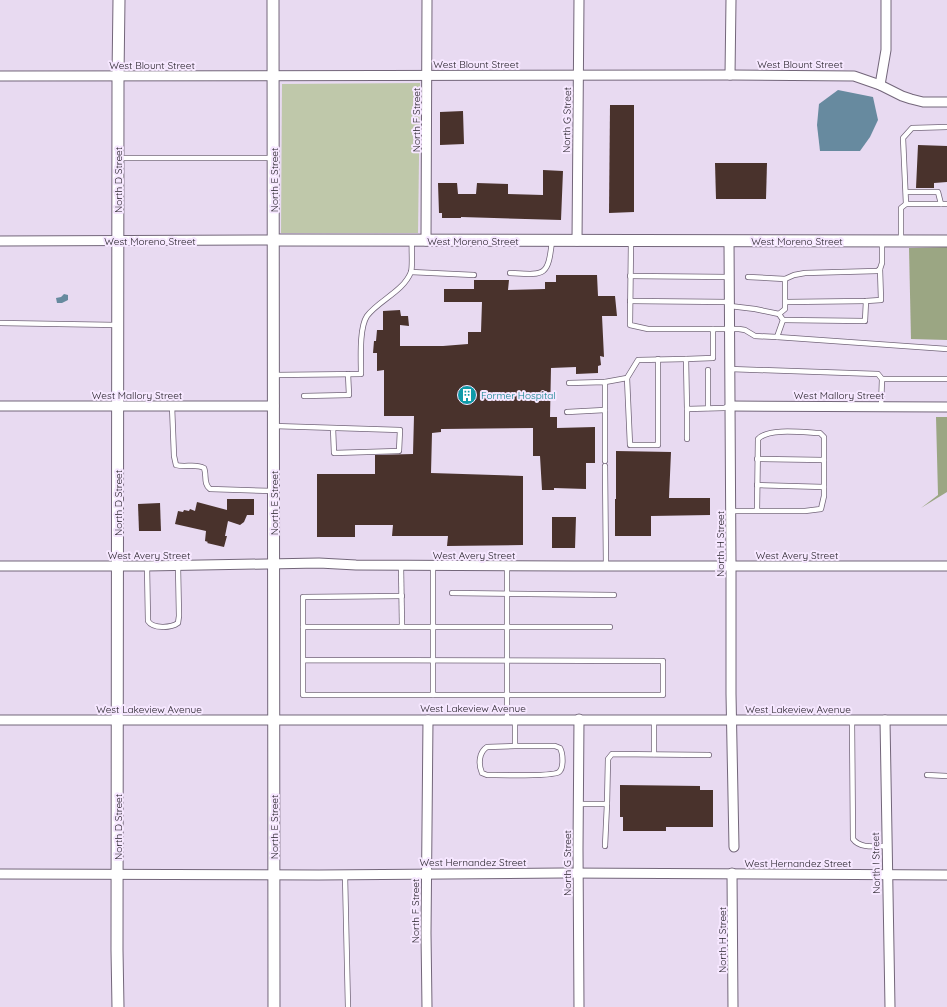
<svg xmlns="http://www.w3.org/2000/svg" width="947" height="1007" viewBox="0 0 947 1007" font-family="Quicksand,sans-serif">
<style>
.green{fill:#bfc8aa}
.forest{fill:#9ba683}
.water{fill:#678a9f}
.building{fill:#49322c}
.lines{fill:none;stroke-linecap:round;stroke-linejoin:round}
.service-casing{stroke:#73667a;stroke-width:6}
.minor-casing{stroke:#73667a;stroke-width:11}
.tertiary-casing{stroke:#73667a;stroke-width:13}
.service{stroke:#fff;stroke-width:4.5}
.minor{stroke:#fff;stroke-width:9}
.tertiary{stroke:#fff;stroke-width:11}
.labels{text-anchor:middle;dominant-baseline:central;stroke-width:4;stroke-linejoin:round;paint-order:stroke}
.street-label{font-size:10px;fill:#252028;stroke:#f6e7ff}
.culture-label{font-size:10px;fill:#0d838f;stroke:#f6e7ff;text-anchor:start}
</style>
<rect width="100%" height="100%" fill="#e8daf1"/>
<!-- green -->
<path class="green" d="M420,83L418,233H281L282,84Z"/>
<!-- forest -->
<g class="forest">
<path d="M947,247V340L911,339L909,248Z"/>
<path d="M936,417H947V492L921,508L938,495Z"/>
</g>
<!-- water -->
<g class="water">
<path d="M838,90L873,97L878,120L870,137L860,151H820L817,125L819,104Z"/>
<path d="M64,294L68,295V300L62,303H57L56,298L61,297Z"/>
</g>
<!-- building -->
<g class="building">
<path d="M610,105H634V212L609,213Z"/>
<path d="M463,111L464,144L440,145V112Z"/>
<path d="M918,145L947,146V182L934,183V188H916Z"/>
<path d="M715,163H767L766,199H716Z"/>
<path d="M543,170L563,171L561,220L461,217V218H442V213H439L438,183H457L458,194H476L477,183L508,184V194L543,195Z"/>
<path d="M556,275H597L598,296H615L617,316H602L604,357L600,356L601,365L598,366V373L576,374V367L551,368L550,417H557V428L595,427V463H586V489L554,488V490H542L540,456H533V428L441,429V432L432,433L431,473L523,476V545L447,546L448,536H392L393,525H355V537H317V474H375V455L413,454L414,416H384V370L377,371V353H373L374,341H376L377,330H383V311L400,310L401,316H408L409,326L400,325V346H443L468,344V332H481L482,302H444V289H474V280H509L508,290L545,289V282H556Z"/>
<path d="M616,451L671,452L669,498H710V515L651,516V536H615V499H616Z"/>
<path d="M227,499H254V515H247L244,522L240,525L228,521L225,536H227L224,547L207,543L208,542L205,541L206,531L175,524L178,511L183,512L184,510L189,511L190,509L195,511L197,502L227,510Z"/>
<path d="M160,503L161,531H139L138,504Z"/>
<path d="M552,517H576L575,548H552Z"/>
<path d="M620,785L700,786V790H713V827H666V831H623V817H620Z"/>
</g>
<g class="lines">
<defs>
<g id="service">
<path d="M118,158H272"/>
<path d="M906,192H938L941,204"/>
<path d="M906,204L903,138L912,128L947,127"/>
<path d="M631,241L630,325L648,329H739L745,330L755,336L777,337L783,320L779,314"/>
<path d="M901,241V208L906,204H947"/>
<path d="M411,272L474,275"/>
<path d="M510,273C545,275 548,277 552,241"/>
<path d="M630,276L729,277"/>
<path d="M748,277L785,279"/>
<path d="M630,301L730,302"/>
<path d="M786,302L866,301L881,300L880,269"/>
<path d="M730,306L755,309L779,314L785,309V279L794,275L805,273L877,271L880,269L882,263V242"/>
<path d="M783,320L865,321L866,301"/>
<path d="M0,323L117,325"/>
<path d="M713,329V358L686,359L687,409L724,408L730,406"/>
<path d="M777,337L947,349"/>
<path d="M730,369L878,374L882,379L881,407"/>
<path d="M708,370V408"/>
<path d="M274,375L361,374C361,359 359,328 367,316C379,300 403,292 411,272C413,265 411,249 412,241"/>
<path d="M627,378L630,445H658V359"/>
<path d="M882,379H947"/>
<path d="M605,382L627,378L638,360L686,359"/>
<path d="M569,383L605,382V461"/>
<path d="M304,396L349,395L348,374"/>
<path d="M172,406L174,456L176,465C185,468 195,463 204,468C207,475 203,484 210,489L273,491"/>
<path d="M687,409V439"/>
<path d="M567,412L605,410"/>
<path d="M274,426L400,430L399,451L334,453L333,428"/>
<path d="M757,459L824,460"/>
<path d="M605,466L606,566"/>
<path d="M757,485L824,487"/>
<path d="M731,511H805L821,509L824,496V437L820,433H816C801,432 768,428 758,439L757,511"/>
<path d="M401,565L402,627"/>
<path d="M147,566L148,621C153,629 171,628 178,623L179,616L178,566"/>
<path d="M452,593L614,595"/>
<path d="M303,627H610"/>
<path d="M303,660L663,661V695H303V597L402,596"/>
<path d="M433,695V565"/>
<path d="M507,719V566"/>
<path d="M515,719V746L487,747C479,752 478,764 482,773L487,775C498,775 553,777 559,772C564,768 563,753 560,748L555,746H515"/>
<path d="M852,720L853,839C860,849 876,846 886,846"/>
<path d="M654,754V720"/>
<path d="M927,775L947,776"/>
<path d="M578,804H607L608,759L612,754L709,755"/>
<path d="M605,846L607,804"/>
<path d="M345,875L348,1007"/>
</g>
<g id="minor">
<path d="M730,75L731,0"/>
<path d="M0,76L730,75L854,76L880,85L902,96L911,99L923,102H947"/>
<path d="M880,85L886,50V0"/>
<path d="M0,241L274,240"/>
<path d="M426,241L427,0"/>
<path d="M577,241L579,0"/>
<path d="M729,241L731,566V694L734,847"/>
<path d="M0,406H274"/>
<path d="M730,406L947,407"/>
<path d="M0,566H147L319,563L356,565L573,566H947"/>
<path d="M0,720H947"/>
<path d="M885,720L890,1007"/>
<path d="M732,873L733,1007"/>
<path d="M0,874L319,875L563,873L947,875"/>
<path d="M427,1007L426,933L428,720"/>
<path d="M579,1007L578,849L579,719"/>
</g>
<g id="tertiary">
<path d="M273,0L274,1007"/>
<path d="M274,240L947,241"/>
<path d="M118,1007L117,950L118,76L119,0"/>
</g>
</defs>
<!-- service casing -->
<use href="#service" class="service-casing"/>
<!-- minor casing -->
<use href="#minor" class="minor-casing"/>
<!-- tertiary casing -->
<use href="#tertiary" class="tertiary-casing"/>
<!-- service -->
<use href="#service" class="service"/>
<!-- minor -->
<use href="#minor" class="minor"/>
<!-- tertiary -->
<use href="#tertiary" class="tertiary"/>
</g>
<!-- icons -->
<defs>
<symbol id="building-disc" viewBox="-11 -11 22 22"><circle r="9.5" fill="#0f9aa8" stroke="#f6e7ff"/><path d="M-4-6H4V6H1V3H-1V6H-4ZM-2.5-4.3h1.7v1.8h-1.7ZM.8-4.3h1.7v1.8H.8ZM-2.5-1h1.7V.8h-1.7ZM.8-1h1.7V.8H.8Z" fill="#fff"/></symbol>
</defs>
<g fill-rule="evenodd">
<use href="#building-disc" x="456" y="384" width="22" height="22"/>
</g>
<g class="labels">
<!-- street labels -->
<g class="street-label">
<text x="476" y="64">West Blount Street</text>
<text x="800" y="64">West Blount Street</text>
<text x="152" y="65">West Blount Street</text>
<text transform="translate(416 120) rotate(-90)">North F Street</text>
<text transform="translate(567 120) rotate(-89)">North G Street</text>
<text transform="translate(118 180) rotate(-90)">North D Street</text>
<text transform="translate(274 180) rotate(-90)">North E Street</text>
<text x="150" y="241">West Moreno Street</text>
<text x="473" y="241">West Moreno Street</text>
<text x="797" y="241">West Moreno Street</text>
<text x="137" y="395">West Mallory Street</text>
<text x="839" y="395">West Mallory Street</text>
<text transform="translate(118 503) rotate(-90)">North D Street</text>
<text transform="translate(274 503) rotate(-90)">North E Street</text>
<text transform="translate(720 544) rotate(-90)">North H Street</text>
<text x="149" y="555">West Avery Street</text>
<text x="474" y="555">West Avery Street</text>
<text x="797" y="555">West Avery Street</text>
<text x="473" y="708">West Lakeview Avenue</text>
<text x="149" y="709">West Lakeview Avenue</text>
<text x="798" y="709">West Lakeview Avenue</text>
<text transform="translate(118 827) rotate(-90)">North D Street</text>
<text transform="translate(274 827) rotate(-90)">North E Street</text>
<text x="473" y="862">West Hernandez Street</text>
<text transform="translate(567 863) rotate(-90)">North G Street</text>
<text x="798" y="863">West Hernandez Street</text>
<text transform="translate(876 863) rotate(-91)">North I Street</text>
<text transform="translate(415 911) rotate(-90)">North F Street</text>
<text transform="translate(722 940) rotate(-90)">North H Street</text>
</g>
<!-- culture labels -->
<g class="culture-label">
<text x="481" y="395">Former Hospital</text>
</g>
</g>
</svg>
